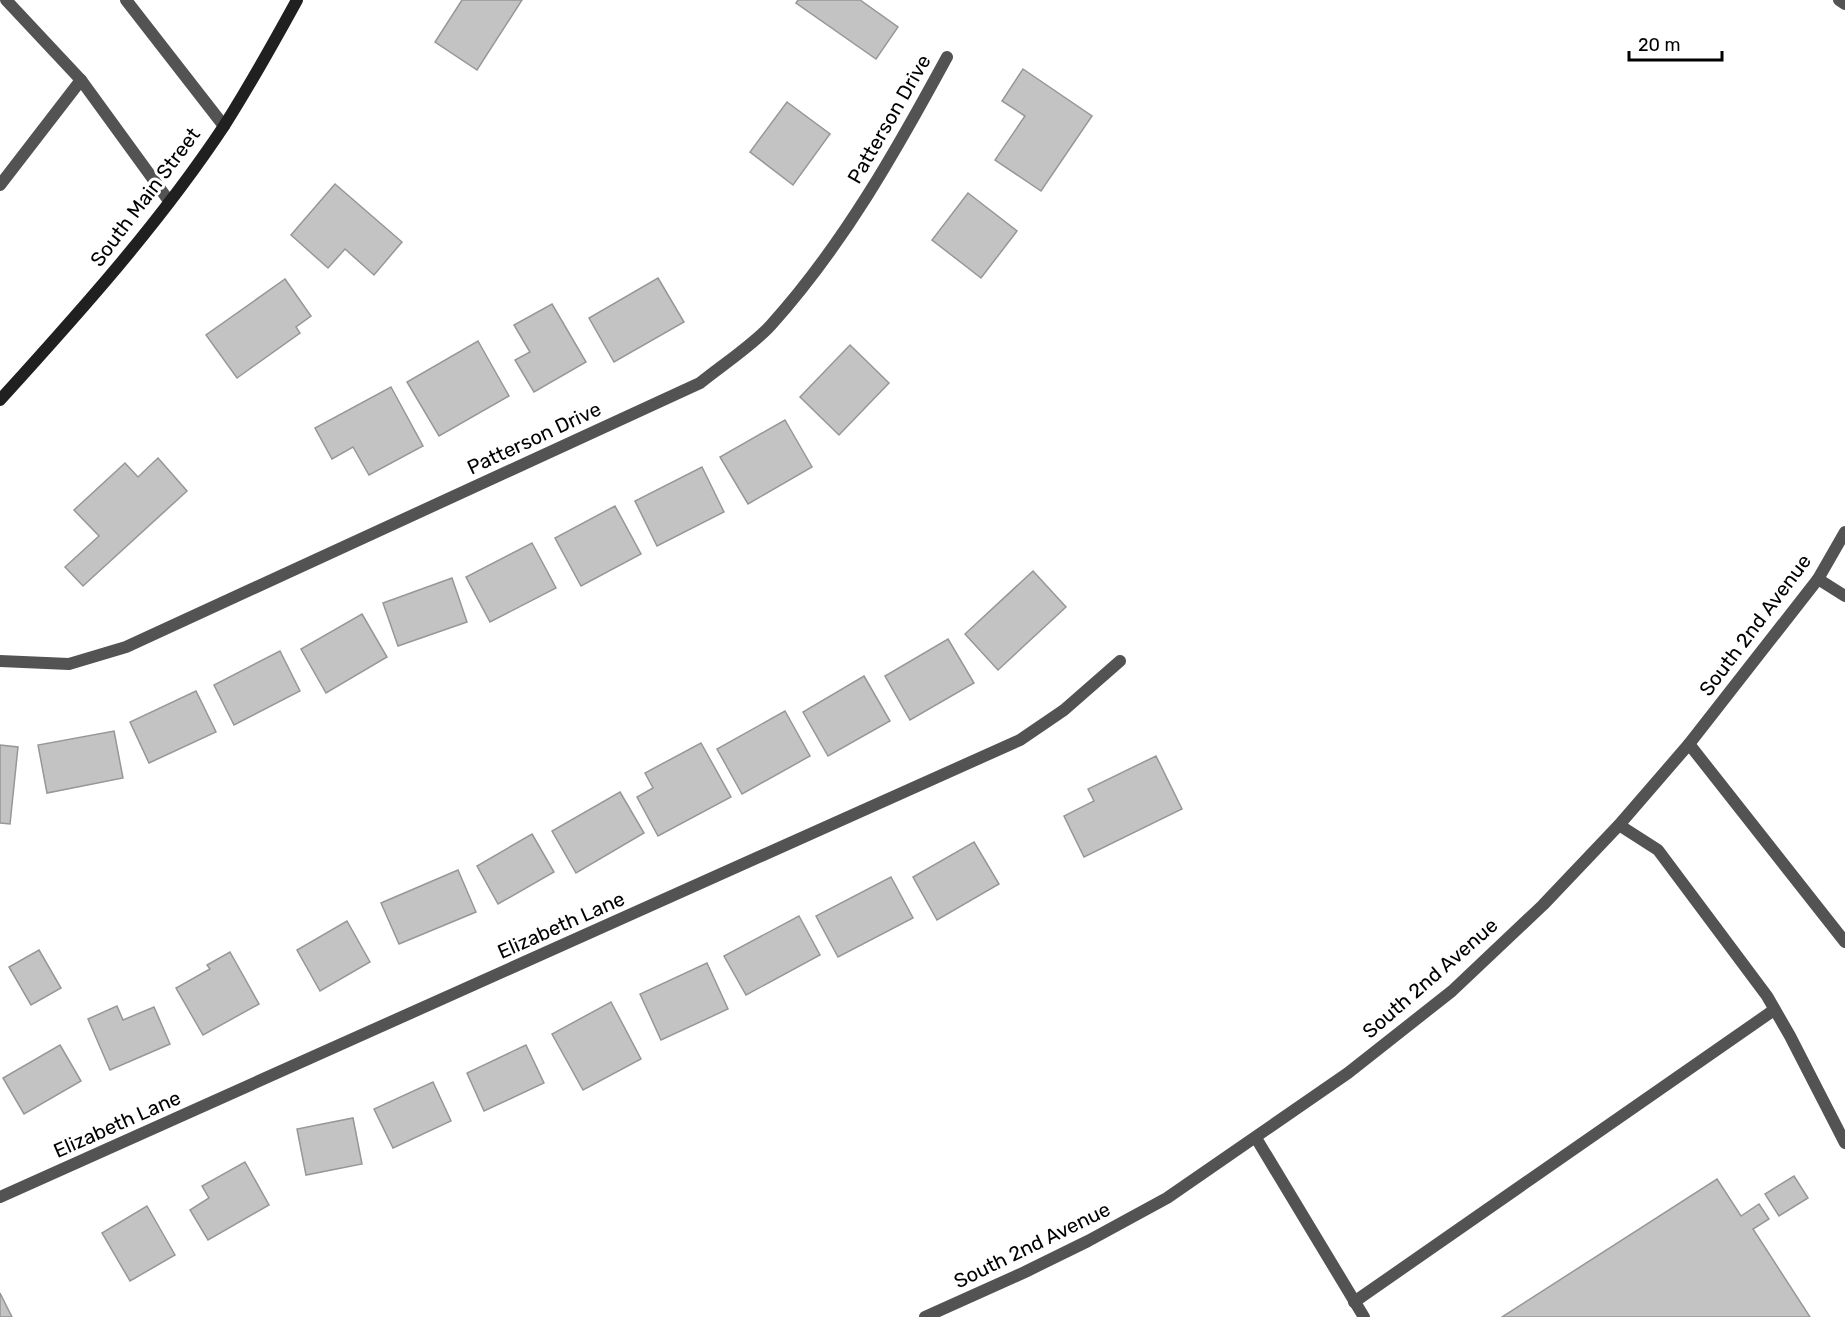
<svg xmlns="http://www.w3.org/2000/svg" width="1845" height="1317" viewBox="0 0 1845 1317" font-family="Rubik,sans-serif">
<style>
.building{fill:#c3c3c3;stroke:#979797;stroke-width:1.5}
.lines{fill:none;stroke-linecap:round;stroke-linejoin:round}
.service{stroke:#535353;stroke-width:12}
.minor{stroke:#535353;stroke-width:12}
.tertiary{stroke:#535353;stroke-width:12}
.secondary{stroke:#202020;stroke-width:12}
.labels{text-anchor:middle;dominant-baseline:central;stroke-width:6;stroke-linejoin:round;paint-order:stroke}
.street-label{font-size:20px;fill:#000;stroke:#fff}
</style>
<rect width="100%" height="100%" fill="#fff"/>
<!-- building -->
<g class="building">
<path d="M462,0H522L477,70L435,42Z"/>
<path d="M798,0H860L898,27L876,59L796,3Z"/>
<path d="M1023,69L1092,116L1041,191L995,160L1025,116L1002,101Z"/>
<path d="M787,102L830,134L793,185L750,152Z"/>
<path d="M335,184L402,242L374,275L345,249L328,268L291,235Z"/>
<path d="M968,193L1017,231L981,278L932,240Z"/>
<path d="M658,278L684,322L614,362L589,318Z"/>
<path d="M285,279L311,316L296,327L300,333L237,378L206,335Z"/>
<path d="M552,304L586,362L534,392L515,360L530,352L514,325Z"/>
<path d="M478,341L509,396L439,436L407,382Z"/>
<path d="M850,345L889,383L839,435L800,397Z"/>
<path d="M391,387L423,446L369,475L353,447L332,459L315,428Z"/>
<path d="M785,420L812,467L748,504L720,457Z"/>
<path d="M158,458L187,491L83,586L65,567L99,536L74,510L125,463L138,477Z"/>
<path d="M702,467L724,512L657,546L635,501Z"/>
<path d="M615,506L641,554L581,586L555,538Z"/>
<path d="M532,543L556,588L490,622L466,577Z"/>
<path d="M1033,571L1066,607L998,670L965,634Z"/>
<path d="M452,578L467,622L398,646L383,603Z"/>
<path d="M362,614L387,657L326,693L301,649Z"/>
<path d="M948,639L974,683L910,720L885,676Z"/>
<path d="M280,651L300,691L234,725L214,685Z"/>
<path d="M864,676L890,721L828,756L803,712Z"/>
<path d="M196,691L216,732L149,763L130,722Z"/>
<path d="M785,711L810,756L742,794L717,749Z"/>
<path d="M114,731L123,778L47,793L38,745Z"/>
<path d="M701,743L731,797L658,836L637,797L653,788L645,773Z"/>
<path d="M0,745L18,747L10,824L0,823Z"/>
<path d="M1156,756L1182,809L1084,857L1064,816L1094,801L1088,789Z"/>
<path d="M620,792L644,833L576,873L552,831Z"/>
<path d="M532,834L554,872L498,904L477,866Z"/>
<path d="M974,842L999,884L937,920L913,877Z"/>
<path d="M458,870L476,912L399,944L381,903Z"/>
<path d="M891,877L913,918L838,957L816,916Z"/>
<path d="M799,916L820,955L746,995L724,956Z"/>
<path d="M347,921L370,962L320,991L297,950Z"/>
<path d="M39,950L61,988L31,1005L9,967Z"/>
<path d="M230,952L259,1004L203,1035L176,988L210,969L207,965Z"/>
<path d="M707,963L728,1009L661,1040L640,994Z"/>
<path d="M611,1002L641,1059L583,1090L552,1034Z"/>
<path d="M117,1006L123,1020L154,1007L170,1044L110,1070L88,1019Z"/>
<path d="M60,1045L81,1081L24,1114L3,1078Z"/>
<path d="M526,1045L544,1083L484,1111L467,1073Z"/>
<path d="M433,1082L451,1121L393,1148L374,1109Z"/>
<path d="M353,1118L362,1164L306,1175L297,1129Z"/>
<path d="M245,1162L269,1205L208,1240L190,1210L209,1198L202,1186Z"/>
<path d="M1794,1176L1808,1198L1779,1216L1765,1194Z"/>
<path d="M1717,1179L1741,1216L1759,1204L1769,1219L1753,1229L1810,1317H1502Z"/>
<path d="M147,1206L175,1255L130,1281L102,1233Z"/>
<path d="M0,1293L12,1317H0Z"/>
</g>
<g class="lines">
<!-- service -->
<g class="service">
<path d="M6,0L81,80L169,201"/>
<path d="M126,0L224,126"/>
<path d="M0,185L81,80"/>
<path d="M1818,579L1845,596"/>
<path d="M1689,744L1845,942"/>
<path d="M1619,825L1658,850L1767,996L1790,1036L1845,1143"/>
<path d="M1256,1138L1364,1317"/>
<path d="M1354,1302L1774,1010"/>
</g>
<!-- minor -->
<g class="minor">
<path d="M1839,0L1845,4"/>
<path d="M0,661L69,664L126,647L700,383C721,366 754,344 771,325C843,245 896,151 947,57"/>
<path d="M0,1197L1020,740L1064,710L1120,661"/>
</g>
<!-- tertiary -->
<path class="tertiary" d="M925,1317L1025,1272L1088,1241L1167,1198L1348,1073L1452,991L1543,905L1619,825L1689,744L1818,579L1845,532"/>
<!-- secondary -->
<path class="secondary" d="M0,400C79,313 159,224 224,126C250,85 274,42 297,0"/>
</g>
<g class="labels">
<!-- street labels -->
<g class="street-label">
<text transform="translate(889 119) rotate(-60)">Patterson Drive</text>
<text transform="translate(145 197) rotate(-53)">South Main Street</text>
<text transform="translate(534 438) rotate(-25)">Patterson Drive</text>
<text transform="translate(1755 625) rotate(-53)">South 2nd Avenue</text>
<text transform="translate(561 925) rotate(-24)">Elizabeth Lane</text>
<text transform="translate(1430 978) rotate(-41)">South 2nd Avenue</text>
<text transform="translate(117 1124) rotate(-24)">Elizabeth Lane</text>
<text transform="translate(1032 1245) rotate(-26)">South 2nd Avenue</text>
</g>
</g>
<!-- scale -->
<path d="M1629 51v9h93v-9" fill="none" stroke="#000000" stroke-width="3"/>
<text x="1638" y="51" font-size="18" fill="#000000" stroke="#ffffff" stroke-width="4.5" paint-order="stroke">20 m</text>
</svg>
